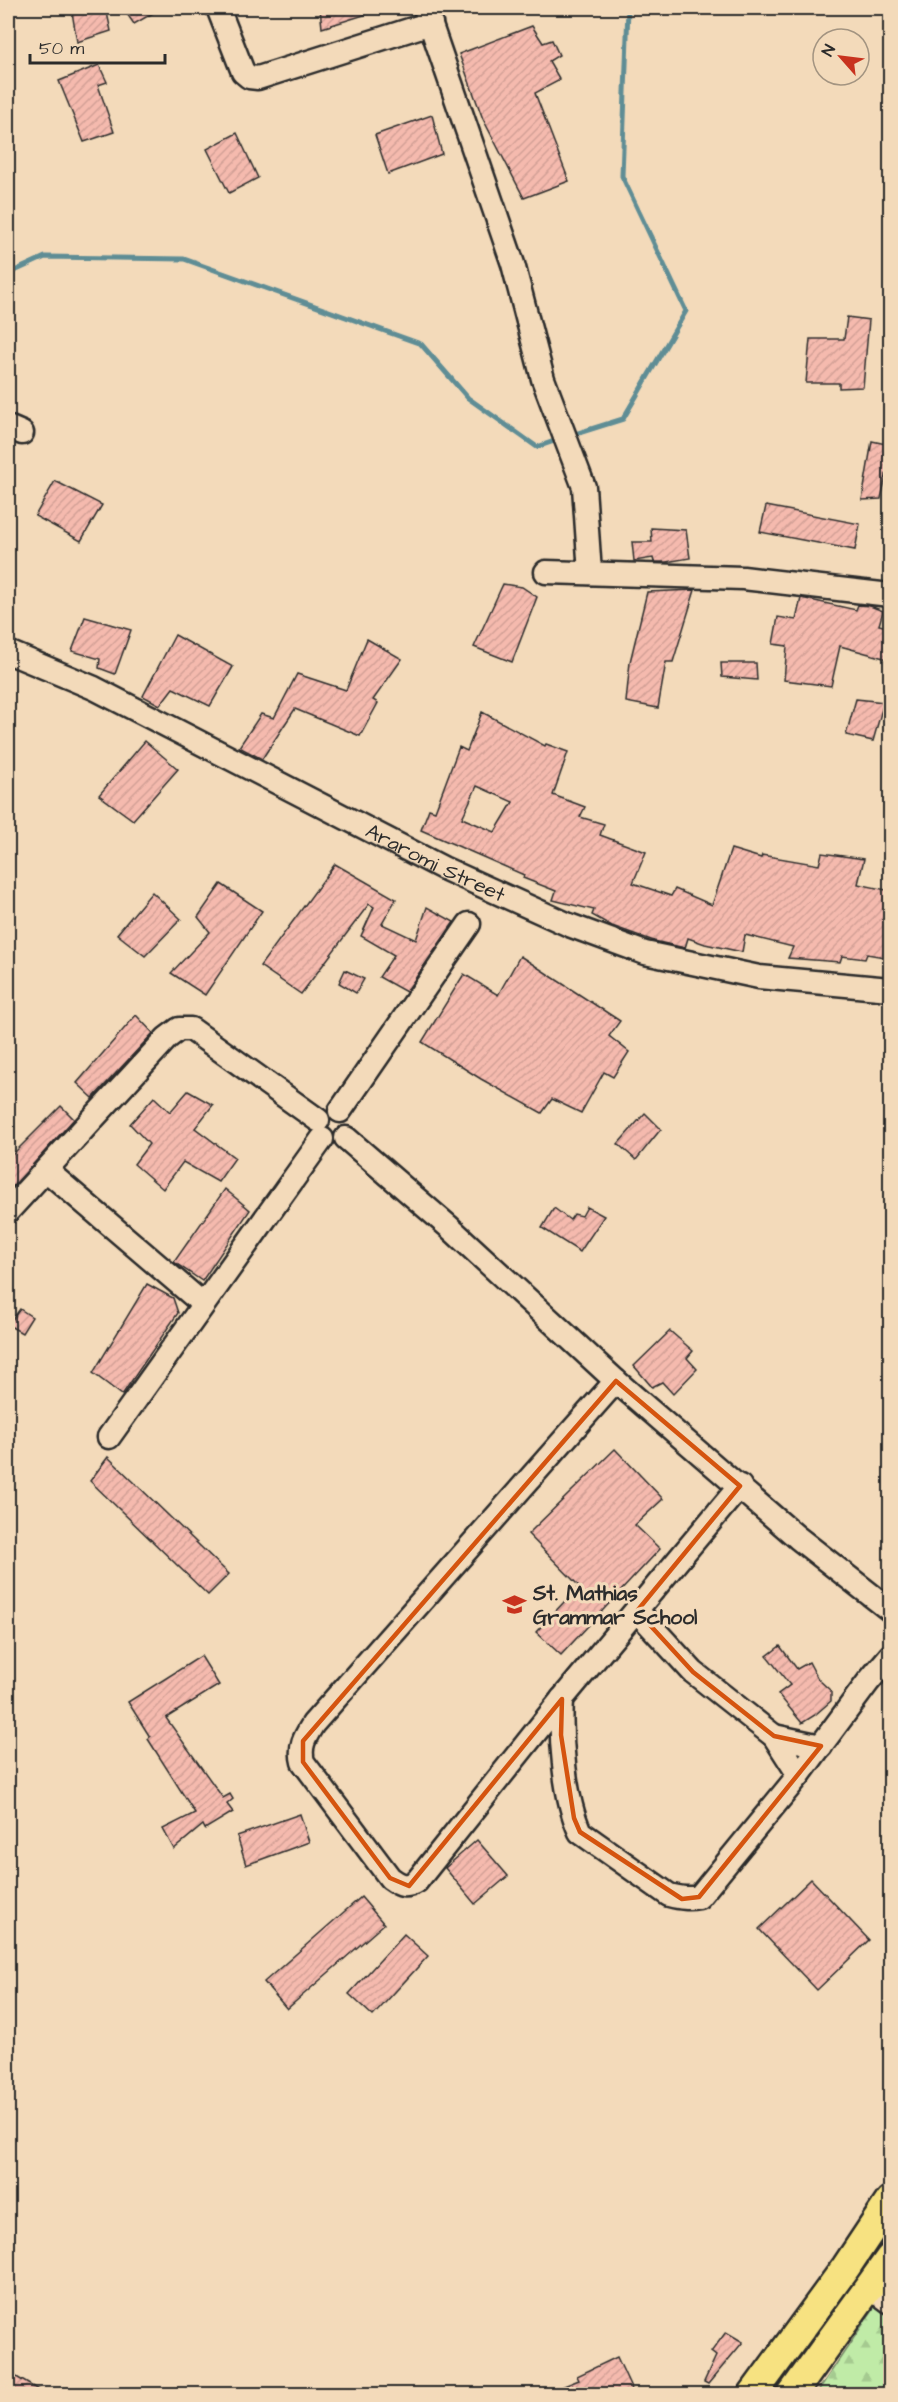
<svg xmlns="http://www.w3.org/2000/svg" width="898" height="2402" viewBox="0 0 898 2402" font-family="'Architects Daughter',sans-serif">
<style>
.forest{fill:url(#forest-firs);stroke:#768b69;stroke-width:1.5}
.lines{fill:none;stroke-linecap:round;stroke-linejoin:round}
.stream{stroke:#5e8d95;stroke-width:5}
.building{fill:url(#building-hatch);stroke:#2b2b2b;stroke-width:1.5;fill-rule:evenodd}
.minor-casing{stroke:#2b2b2b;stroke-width:27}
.major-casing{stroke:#2b2b2b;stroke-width:33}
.minor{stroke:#f3daba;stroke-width:22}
.major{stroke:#f7e281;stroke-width:28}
.marked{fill:none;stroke:#d5540f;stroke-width:4.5;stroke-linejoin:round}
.labels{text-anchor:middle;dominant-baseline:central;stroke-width:6;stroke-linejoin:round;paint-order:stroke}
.street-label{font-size:21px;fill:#2b2b2b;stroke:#f3daba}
.poi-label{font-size:21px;font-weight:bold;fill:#2b2b2b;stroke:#f3daba;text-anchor:start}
</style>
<defs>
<pattern id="forest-firs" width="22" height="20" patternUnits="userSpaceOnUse" patternTransform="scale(1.5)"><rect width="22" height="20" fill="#c0eba7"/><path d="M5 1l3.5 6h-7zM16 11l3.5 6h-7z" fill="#a5ca90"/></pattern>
<pattern id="building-hatch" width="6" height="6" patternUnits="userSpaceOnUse" patternTransform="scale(1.5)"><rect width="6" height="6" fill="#f5baae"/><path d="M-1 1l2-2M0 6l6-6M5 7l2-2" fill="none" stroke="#d2a096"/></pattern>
</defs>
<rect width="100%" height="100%" fill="#f3daba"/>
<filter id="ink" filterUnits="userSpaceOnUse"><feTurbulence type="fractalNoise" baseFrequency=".0167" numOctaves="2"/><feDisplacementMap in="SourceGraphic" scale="12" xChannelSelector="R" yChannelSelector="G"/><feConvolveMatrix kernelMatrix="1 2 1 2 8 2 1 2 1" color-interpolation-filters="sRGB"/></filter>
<g filter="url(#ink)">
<!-- forest -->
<path class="forest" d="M890,2284V2394H816Z"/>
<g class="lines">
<!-- stream -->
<g class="stream">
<path d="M8,274L45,257L184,259L421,344L468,398L537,447L560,439"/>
<path d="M569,436L623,419L686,311L622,176L628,8"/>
</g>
</g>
<!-- building -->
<g class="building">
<path d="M83,8H106L111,31L77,42L72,12Z"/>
<path d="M123,8H162L134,24Z"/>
<path d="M320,8H376L377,11L322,28Z"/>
<path d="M532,26L543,43L552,40L559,55L549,61L560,80L535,93L569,181L524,198L483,119L459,54Z"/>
<path d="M99,65L107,82L98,85L114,132L84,142L59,81Z"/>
<path d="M432,115L442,154L388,174L375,135Z"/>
<path d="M237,133L258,178L229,193L207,149Z"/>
<path d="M847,317L869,320L863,387L839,388V383H806L810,339H844Z"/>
<path d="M872,441L891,445V452L881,499L862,500Z"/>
<path d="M55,481L102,505L81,541L35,516Z"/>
<path d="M766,506L860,524L855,550L760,532Z"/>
<path d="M651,528L686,530L690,558L666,562H654L653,558L634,561L632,542H652Z"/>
<path d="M503,584L522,587L537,597L512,662L474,647Z"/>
<path d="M695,590L673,662H666L658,708L626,702L630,662L647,592Z"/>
<path d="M801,598L856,610L858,605L870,606L883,611L879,625L891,628V660L840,646L831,686L784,680L787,646L773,644L778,617L796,620Z"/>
<path d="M85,617L131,630L115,674L99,668L100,659L72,651Z"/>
<path d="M175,635L233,667L210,706L173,688L160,705L143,696Z"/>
<path d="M367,639L402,659L373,700L378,703L360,736L295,709L262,759L239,747L261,714L274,718L297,674L346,690Z"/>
<path d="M721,663H756L757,680L722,677Z"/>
<path d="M856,699L884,702L873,741L846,735Z"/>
<path d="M482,712L545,746L546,744L568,752L553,795L585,807L580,817L604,824L600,835L646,852L633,883L671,896L675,889L712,905L731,849L761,858L762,855L819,865L822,853L864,859L858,884L891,891V958L867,954L865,959L842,956L840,962L788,958L793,947L745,935L742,952L705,944L688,938L685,948L654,941L612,926L592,915L594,910L553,900L556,891L523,878L524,875L421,830L429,809L435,811L459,747L467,751ZM477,786L513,802L495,832L462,818Z"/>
<path d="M145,741L178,769L133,820L99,795Z"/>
<path d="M335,864L396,899L382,924L416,940L427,907L454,922L406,992L379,977L394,955L361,936L374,907L369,904L301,994L260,966Z"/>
<path d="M221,884L262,911L205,995L171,973L210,932L198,917Z"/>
<path d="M152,892L181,919L145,956L117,934Z"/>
<path d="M520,956L620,1021L609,1036L629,1052L613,1077L604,1072L581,1113L552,1099L542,1113L481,1079L422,1042L464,974L498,995Z"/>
<path d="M345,970L364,979L356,993L339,983Z"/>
<path d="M136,1015L153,1033L93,1098L77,1083Z"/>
<path d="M188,1091L213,1105L195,1128L235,1158L218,1182L183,1162L163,1189L134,1164L149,1144L130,1124L154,1097L170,1112Z"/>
<path d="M61,1106L74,1119L8,1192V1159Z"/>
<path d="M645,1113L661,1129L636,1160L618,1144Z"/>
<path d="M225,1189L250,1210L202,1281L174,1262Z"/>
<path d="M587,1207L604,1216L580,1252L542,1228L554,1208L570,1220L574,1214L582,1216Z"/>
<path d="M147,1284L173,1298L178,1313L122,1395L93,1373Z"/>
<path d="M20,1309L32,1317L22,1333L8,1325Z"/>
<path d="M670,1331L693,1351L687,1358L697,1369L673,1394L662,1382L652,1387L634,1366Z"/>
<path d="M615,1449L663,1499L635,1525L660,1549L561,1655L536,1632L579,1586L528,1534Z"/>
<path d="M108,1457L229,1574L208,1595L90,1481Z"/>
<path d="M780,1646L797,1669L809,1662L818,1679L831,1691V1701L815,1715L802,1723L778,1694L790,1685L767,1656Z"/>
<path d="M201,1656L219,1685L166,1718L223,1798L230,1794L233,1799L227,1804L233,1812L205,1829L203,1825L174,1849L163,1829L195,1813L148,1739L150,1737L128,1702Z"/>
<path d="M300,1814L309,1842L246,1865L237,1836Z"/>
<path d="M477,1840L508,1876L475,1904L445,1868Z"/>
<path d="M811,1879L869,1940L817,1990L759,1929Z"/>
<path d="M361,1897L384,1924L287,2009L264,1982Z"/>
<path d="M404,1934L428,1956L373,2016L349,1994Z"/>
<path d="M726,2332L743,2342L708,2384L704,2382L716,2356L711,2352Z"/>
<path d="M617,2357L634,2394H544L579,2380L577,2376Z"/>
<path d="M8,2372L45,2394H8Z"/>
</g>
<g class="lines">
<defs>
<g id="minor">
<path d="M218,8L243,72L249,77L258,78L431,23"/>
<path d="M425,8L513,264L543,379L584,487L590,573"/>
<path d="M8,427L22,433"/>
<path d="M546,572L743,578L890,595"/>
<path id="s1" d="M8,652L94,688L443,868L569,925L645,953L759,977L890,989"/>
<path d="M340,1111L469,924"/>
<path d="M346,1138L448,1226L616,1381L798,1538L890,1610"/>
<path d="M46,1170L203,1304"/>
<path d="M8,1211L167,1038L179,1029H191L318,1120"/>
<path d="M616,1381L313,1724C305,1737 299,1746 303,1762L390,1878C401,1886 406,1888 417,1881L562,1699L740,1486"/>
<path d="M109,1437L322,1139"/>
<path d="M637,1611L693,1672L774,1736L799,1775"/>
<path d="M562,1699C560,1738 564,1797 580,1832L669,1895C681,1898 688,1899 699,1897L799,1775L868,1682L890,1656"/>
<path d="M774,1736L821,1746"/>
<path d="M871,2288L890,2302"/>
</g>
<g id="major">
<path d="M753,2394L846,2267L890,2201"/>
<path d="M792,2394L890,2258"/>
</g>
</defs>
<!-- minor casing -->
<use href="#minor" class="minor-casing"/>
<!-- major casing -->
<use href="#major" class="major-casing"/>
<!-- minor -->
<use href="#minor" class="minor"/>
<!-- major -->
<use href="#major" class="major"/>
</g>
</g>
<!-- marked area -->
<path class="marked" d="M616,1381L740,1486L637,1611L693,1672L774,1736L821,1746L699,1897L682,1899L580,1832L574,1818L561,1735L562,1699L409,1886L390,1878L303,1762V1741Z"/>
<!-- icons -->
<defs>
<symbol id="school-bare" viewBox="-9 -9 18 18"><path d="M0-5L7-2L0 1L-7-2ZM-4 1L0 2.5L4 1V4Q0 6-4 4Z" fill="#c8321e" stroke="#f3daba" stroke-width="2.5" paint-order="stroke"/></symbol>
</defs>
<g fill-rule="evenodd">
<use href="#school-bare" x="498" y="1588" width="33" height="33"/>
</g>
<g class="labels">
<!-- street labels -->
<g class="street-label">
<text stroke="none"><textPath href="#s1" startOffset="477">Araromi Street</textPath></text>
</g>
<!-- poi labels -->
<g class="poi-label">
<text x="533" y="1593">St. Mathias<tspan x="533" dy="24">Grammar School</tspan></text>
</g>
</g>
<!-- margin -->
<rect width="898" height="2402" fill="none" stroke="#f3daba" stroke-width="30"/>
<rect x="15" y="15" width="868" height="2372" fill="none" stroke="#2b2b2b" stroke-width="2" filter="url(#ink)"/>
<!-- north arrow -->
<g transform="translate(841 57) rotate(298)"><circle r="28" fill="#f3daba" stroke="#a39481" stroke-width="1.5"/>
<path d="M0-4.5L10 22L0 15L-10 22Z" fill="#c8321e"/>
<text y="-9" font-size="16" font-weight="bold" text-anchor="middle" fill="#2b2b2b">N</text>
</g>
<!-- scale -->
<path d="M30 54v9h135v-9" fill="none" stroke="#2b2b2b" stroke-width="3"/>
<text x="39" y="54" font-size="18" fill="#2b2b2b" stroke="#f3daba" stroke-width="4.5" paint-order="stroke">50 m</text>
</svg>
